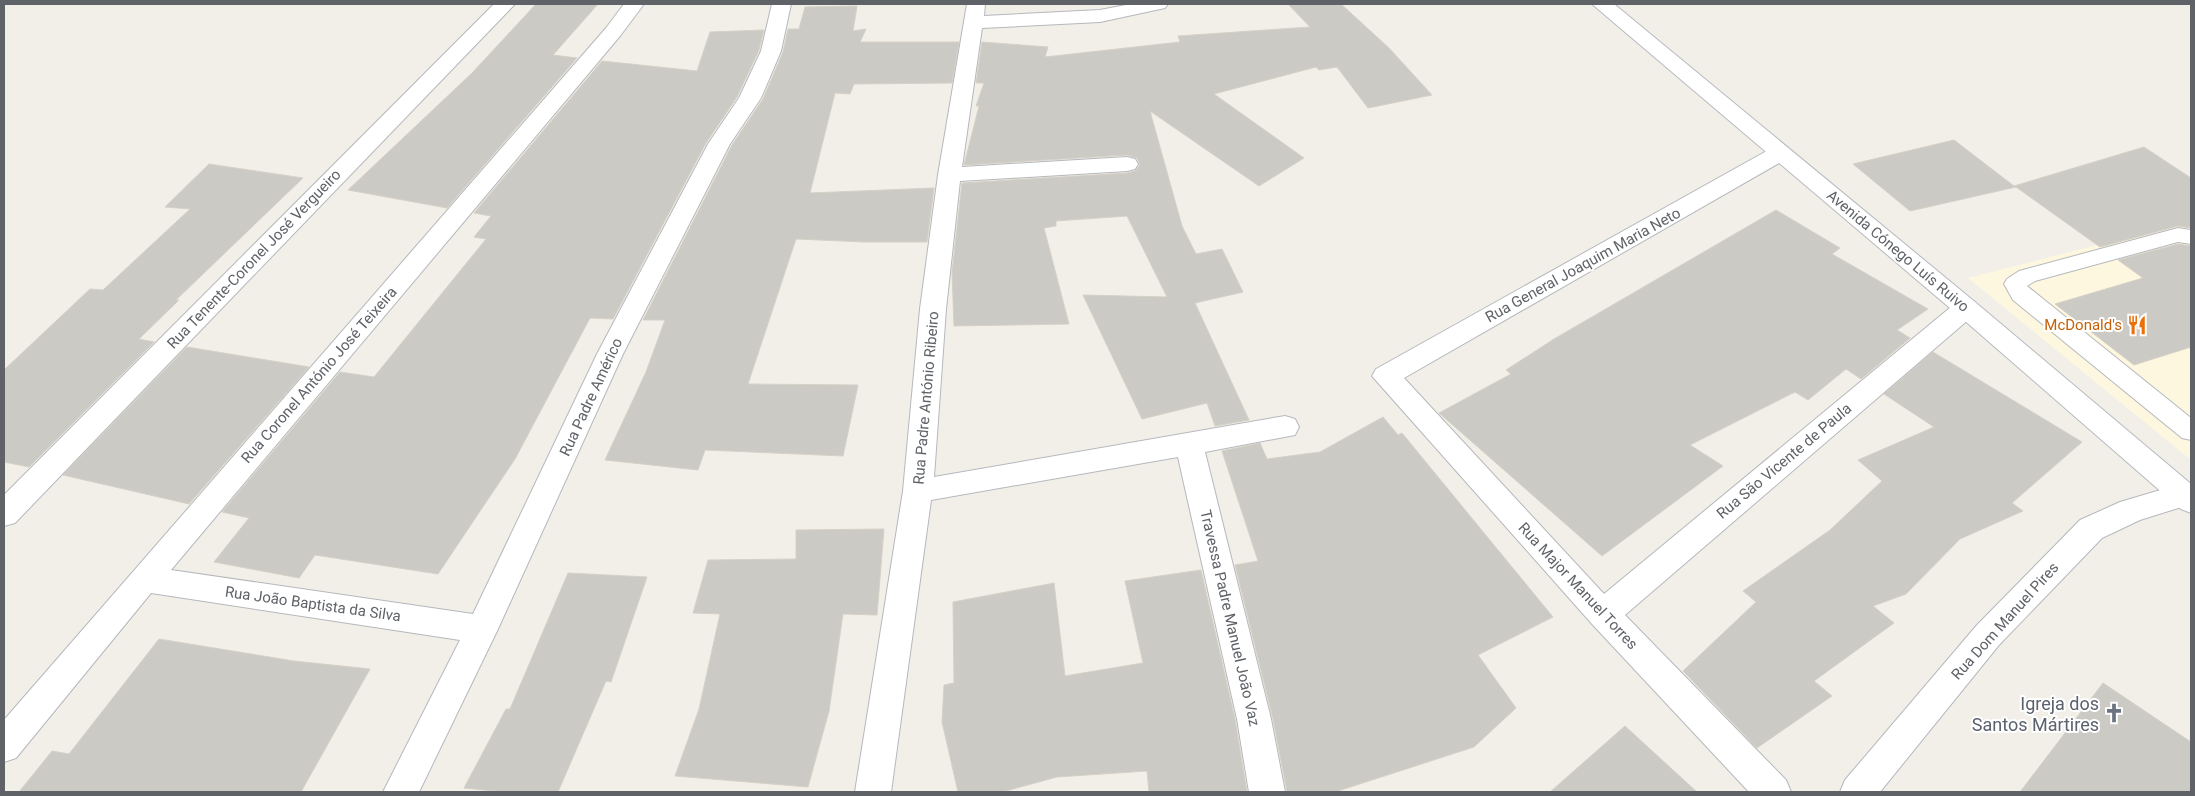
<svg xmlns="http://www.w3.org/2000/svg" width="2195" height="796" viewBox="0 0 2195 796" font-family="Roboto,sans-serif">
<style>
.commercial{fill:#fef7e0}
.building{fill:#cccac5;stroke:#d6d1c6}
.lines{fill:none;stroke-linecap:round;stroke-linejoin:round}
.lane-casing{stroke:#b5b8bc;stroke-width:2}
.street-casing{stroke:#b5b8bc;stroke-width:2}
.secondary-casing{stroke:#b6babf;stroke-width:2}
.lane{fill:#fff;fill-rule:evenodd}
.street{fill:#fff;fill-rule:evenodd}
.secondary{fill:#fff;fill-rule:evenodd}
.labels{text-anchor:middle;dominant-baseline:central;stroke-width:4;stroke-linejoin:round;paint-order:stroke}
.street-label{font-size:15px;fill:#5f6368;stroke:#fff}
.food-label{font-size:15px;fill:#c56008;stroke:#fff;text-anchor:end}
.near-worship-label{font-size:18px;fill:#5b616d;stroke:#fff;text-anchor:end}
</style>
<rect width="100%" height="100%" fill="#f1efe8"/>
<!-- commercial -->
<path class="commercial" d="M2191,221V460L1968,278Z"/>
<!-- building -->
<g class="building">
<path d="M536,4H598L553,55L577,58L447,208L348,190L472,73Z"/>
<path d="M1288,4H1341L1389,48L1432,95L1368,108L1337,67L1319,70L1316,67L1214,94L1304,158L1259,186L1150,111L1182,226L1196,254L1222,249L1243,292L1195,303L1249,420L1215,426L1207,403L1142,419L1083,295L1167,297L1127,216L1056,221V226L1044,228L1069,324L954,326L952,272L962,183L1127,173L1135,171L1140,165L1137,158L1127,155L964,165L979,106H976L984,83H976L982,42L1048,47L1045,57L1180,42L1178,36L1310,27Z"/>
<path d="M857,6L853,31L866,29L860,42H959L952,83L854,84L850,94L835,93L810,193L934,188L927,242H864L796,239L748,384L858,385L843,456L705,450L698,470L605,460L646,372L665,320H643L732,145L763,99L783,52L788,29H799L805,7Z"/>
<path d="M764,30L759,50L737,97L706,143L613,319L590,318L515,459L438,574L315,555L299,578L214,562L249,518L222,512L340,372L374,377L486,239L474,237L491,216L474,213L602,61L697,71L710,32Z"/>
<path d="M1954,140L2014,186L2144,147L2191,178V228L2178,226L2100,247L2016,187L1910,211L1853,164Z"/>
<path d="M209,164L303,178L176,300H179L139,339L154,342L29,467L4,462V370L90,289L103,290L190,209L165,207Z"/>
<path d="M1776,210L1840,248L1832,254L1928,309L1897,330L1910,338L1861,379L1846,369L1808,400L1795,392L1690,445L1723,466L1602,556L1439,413L1511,374L1506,370L1554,339Z"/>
<path d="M2178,244L2191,246V347L2134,365L2055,304L2143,278L2118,260Z"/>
<path d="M187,347L309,367L189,504L63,475Z"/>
<path d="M1933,352L2082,442L2012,503L2023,511L1960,539L1906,594L1873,606L1894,623L1814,681L1832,696L1757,748L1683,671L1756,602L1743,591L1830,530L1882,481L1858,460L1934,427L1884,394Z"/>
<path d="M1383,417L1398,435L1402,433L1553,617L1478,655L1516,708L1474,747L1335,792H1287L1273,719L1235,565L1258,561L1222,451L1260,443L1267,459L1320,452Z"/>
<path d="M884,529L877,615L843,614L829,711L808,787L675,776L699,709L720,614L693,613L708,560L796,559V530Z"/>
<path d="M1201,570L1235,719L1247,792H1149L1147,771L1057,777L1002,792H958L942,722L944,685L954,683L953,602L1054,583L1065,676L1143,663L1125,581Z"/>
<path d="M568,573L647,577L611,682L606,681L558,792H505L464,788L506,709H510Z"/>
<path d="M159,639L294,661L370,669L301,792H19L52,751L69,754Z"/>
<path d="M2103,683L2191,742V792H2020Z"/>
<path d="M1625,726L1697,792H1550Z"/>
</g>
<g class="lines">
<defs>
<path id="lane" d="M2178,228L2191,230V244L2178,242L2035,281L2027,286L2191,418V440L2182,438L2013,300L2004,284L2007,279L2019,271Z"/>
<g id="street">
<path d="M494,4H515L15,523L4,526V495Z"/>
<path d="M624,4H644L620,36L171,570L473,614L597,354L708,144L739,98L761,51L772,4H791L781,51L761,98L730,144L623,354L498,629L419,792H383L460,640L151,593L16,758L4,762V720L606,28Z"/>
<path d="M967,4H985L984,16L1100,10L1131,4H1168L1165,8L1100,22L982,28L962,167L1127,157L1135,159L1138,164L1135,169L1127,171L960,181L946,309L934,477L1285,416L1295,419L1299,427L1295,435L1205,452L1271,719L1285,792H1249L1237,719L1178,457L931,500L891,792H855L903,491L920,309L938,175Z"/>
<path d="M1780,146L1788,148L1791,153L1788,158L1404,378L1604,594L1957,302L1966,299L1975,302L1979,308L1975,314L1625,615L1786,780L1791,792H1749L1592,624L1372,376L1376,369L1772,148Z"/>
<path d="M2184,483L2191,486V504L2140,520L2102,538L1999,645L1880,792H1840L1845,780L1977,625L2080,520L2120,502Z"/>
</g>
<path id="secondary" d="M1592,4H1614L1975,302L2191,484V513L2181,509L1957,314Z"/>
</defs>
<!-- lane casing -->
<use href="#lane" class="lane-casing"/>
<!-- street casing -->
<use href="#street" class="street-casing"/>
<!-- secondary casing -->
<use href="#secondary" class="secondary-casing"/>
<!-- lane -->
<use href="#lane" class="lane"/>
<!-- street -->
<use href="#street" class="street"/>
<!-- secondary -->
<use href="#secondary" class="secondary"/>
</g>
<!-- icons -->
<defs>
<symbol id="restaurant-bare" viewBox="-9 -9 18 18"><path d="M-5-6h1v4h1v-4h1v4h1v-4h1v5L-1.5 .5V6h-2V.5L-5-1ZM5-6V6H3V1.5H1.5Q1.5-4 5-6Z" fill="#e8710a" stroke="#fff" stroke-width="2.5" paint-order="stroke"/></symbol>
<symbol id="church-bare" viewBox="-9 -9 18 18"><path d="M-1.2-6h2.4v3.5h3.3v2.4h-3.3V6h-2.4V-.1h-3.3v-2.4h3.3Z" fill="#6b7280" stroke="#fff" stroke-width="2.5" paint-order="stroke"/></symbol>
</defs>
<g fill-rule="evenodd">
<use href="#restaurant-bare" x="2123" y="311" width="28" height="28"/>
<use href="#church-bare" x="2100" y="699" width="28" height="28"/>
</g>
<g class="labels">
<!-- street labels -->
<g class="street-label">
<text transform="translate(1898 251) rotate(40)">Avenida Cónego Luís Ruivo</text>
<text transform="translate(254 259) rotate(-46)">Rua Tenente-Coronel José Vergueiro</text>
<text transform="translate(1583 265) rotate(-29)">Rua General Joaquim Maria Neto</text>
<text transform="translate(319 375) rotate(-49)">Rua Coronel António José Teixeira</text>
<text transform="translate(591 397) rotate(-65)">Rua Padre Américo</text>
<text transform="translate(926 398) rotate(-85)">Rua Padre António Ribeiro</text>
<text transform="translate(1784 461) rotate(-40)">Rua São Vicente de Paula</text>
<text transform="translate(1578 586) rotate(47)">Rua Major Manuel Torres</text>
<text transform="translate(313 604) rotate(8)">Rua João Baptista da Silva</text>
<text transform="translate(1230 618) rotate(77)">Travessa Padre Manuel João Vaz</text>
<text transform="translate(2005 621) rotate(-48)">Rua Dom Manuel Pires</text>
</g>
<!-- food labels -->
<g class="food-label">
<text x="2122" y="325">McDonald's</text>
</g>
<!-- near-worship labels -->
<g class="near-worship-label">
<text x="2099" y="703">Igreja dos<tspan x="2099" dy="21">Santos Mártires</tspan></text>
</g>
</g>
<!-- border -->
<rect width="2195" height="796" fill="none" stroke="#5f6368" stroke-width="10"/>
</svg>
